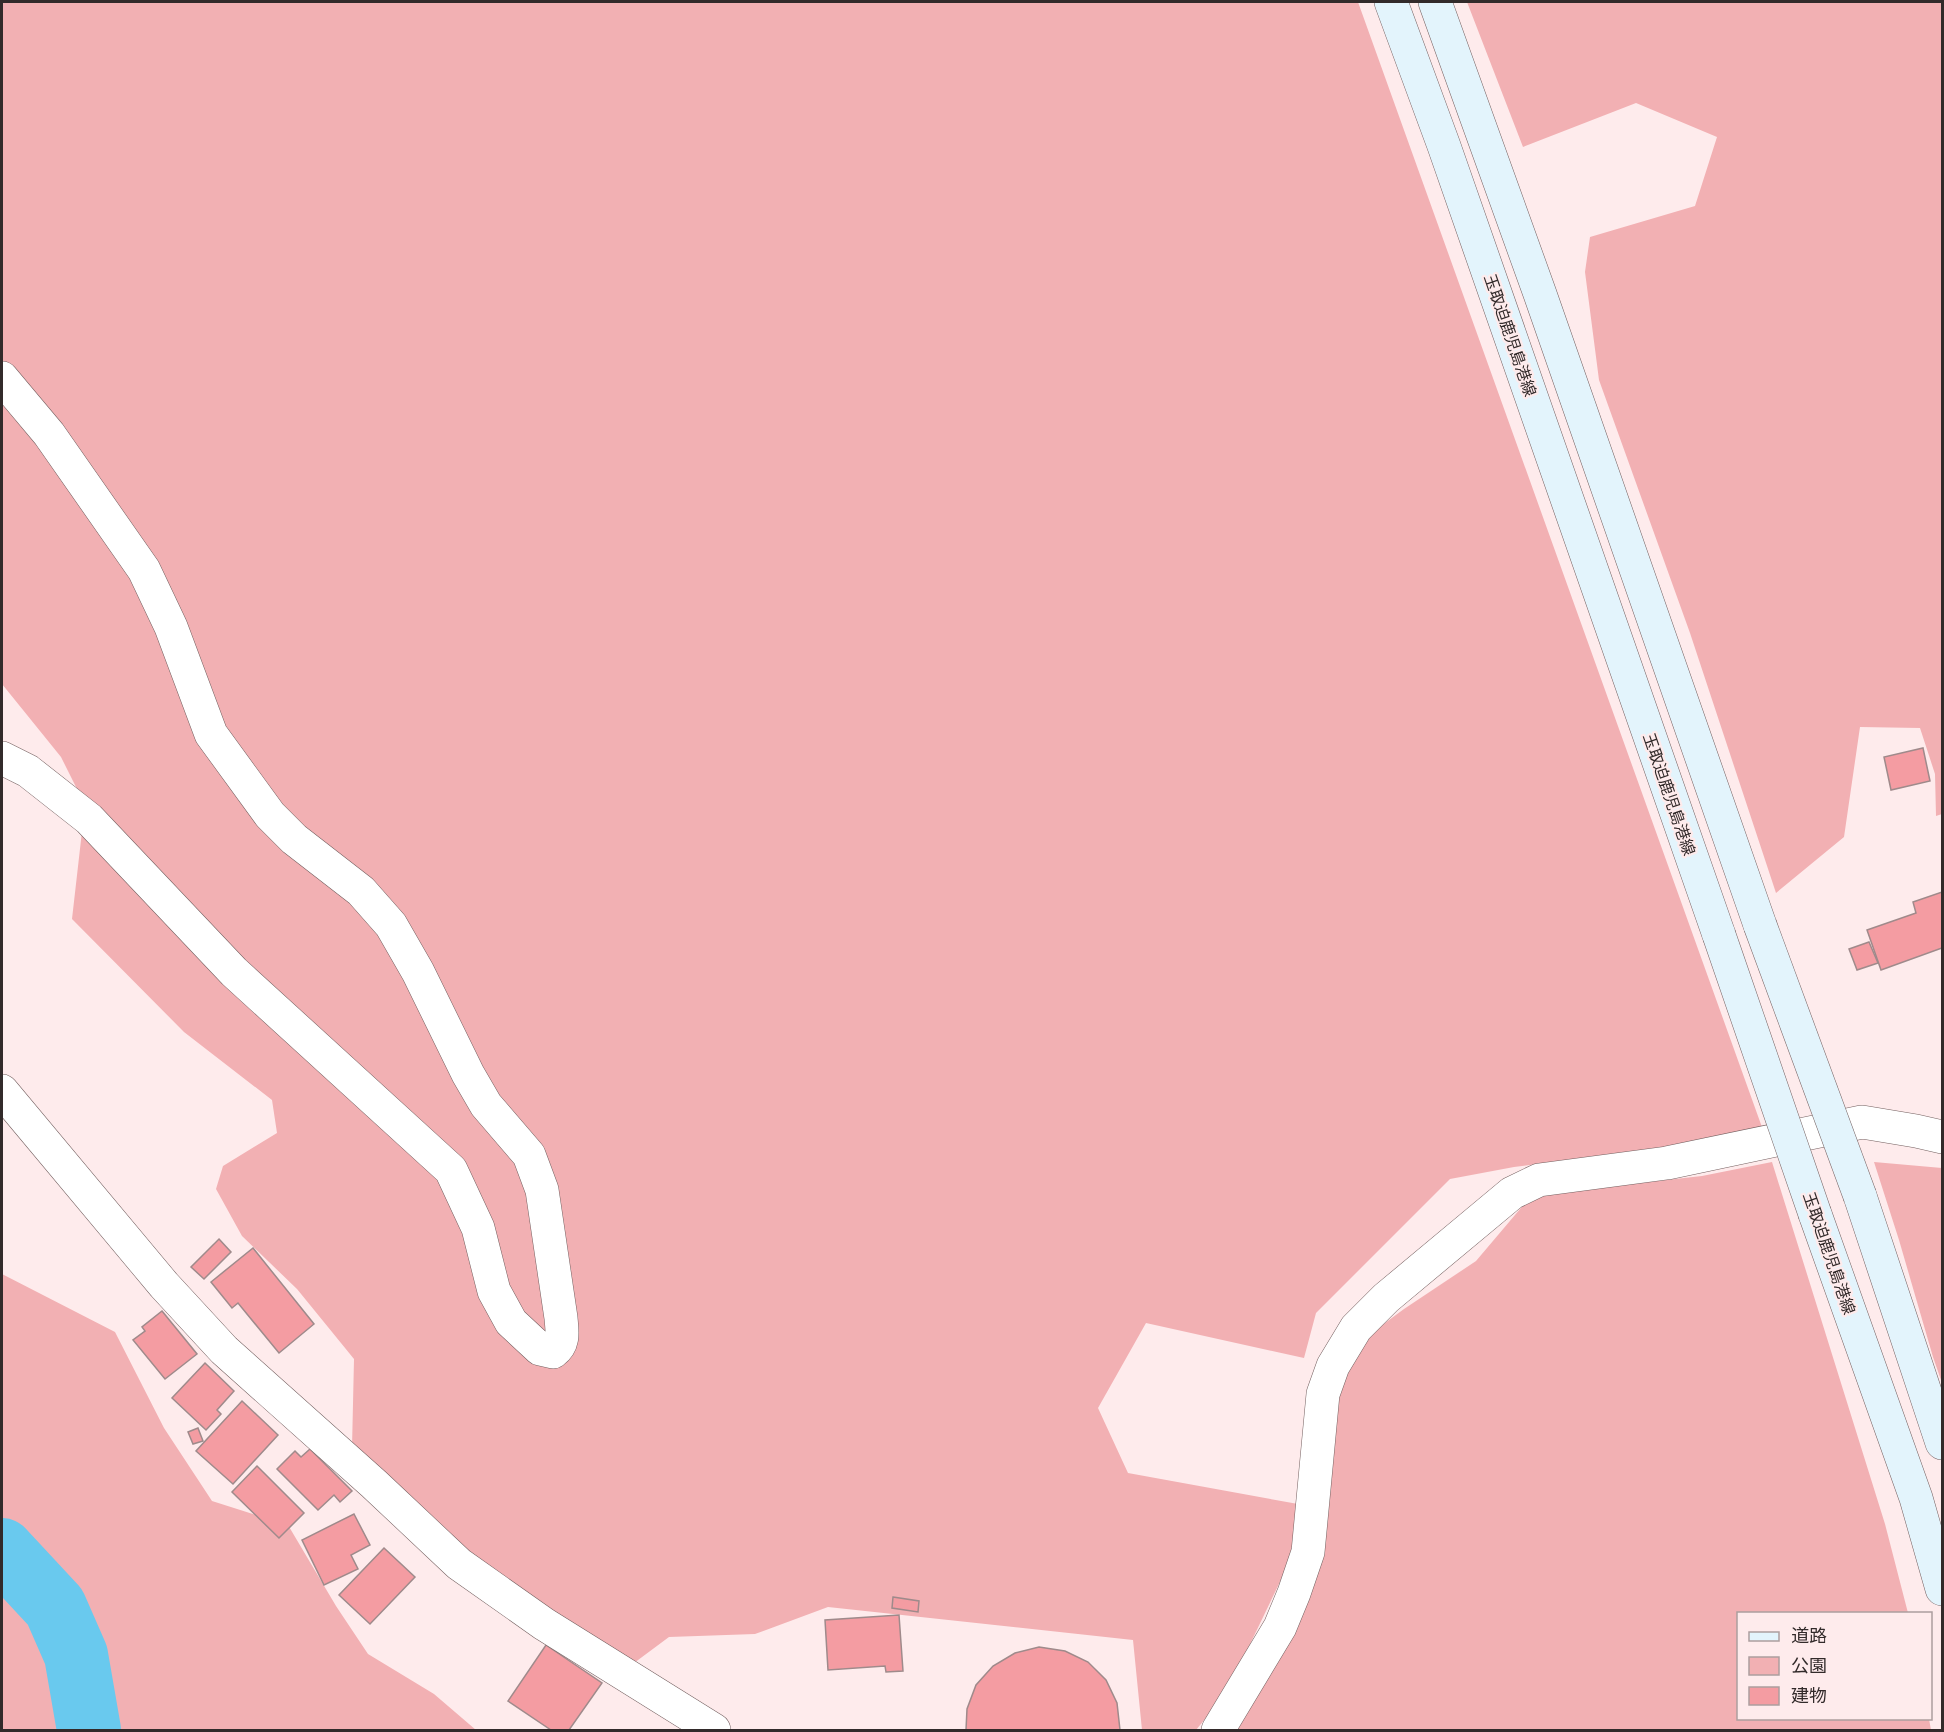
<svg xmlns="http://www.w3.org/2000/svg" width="1944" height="1732" viewBox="0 0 1944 1732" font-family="Lato,'Noto Sans JP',sans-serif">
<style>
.green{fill:#f2b0b3}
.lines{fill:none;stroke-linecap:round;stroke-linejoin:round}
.river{stroke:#69c9ee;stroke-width:64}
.building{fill:#f49ca2;stroke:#9f8a8b;stroke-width:1.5}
.street-casing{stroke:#746060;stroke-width:34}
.secondary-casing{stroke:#746060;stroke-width:34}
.street{stroke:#fff;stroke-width:33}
.secondary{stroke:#e3f4fc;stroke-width:33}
.secondary-bridge-casing{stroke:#746060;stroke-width:34;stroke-linecap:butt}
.secondary-bridge{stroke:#e3f4fc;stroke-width:33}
.labels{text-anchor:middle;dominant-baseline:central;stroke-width:4.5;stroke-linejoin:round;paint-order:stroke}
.street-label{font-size:16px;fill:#322a2a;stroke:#feebec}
</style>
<rect width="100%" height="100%" fill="#feebec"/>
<!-- green -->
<g class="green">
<path d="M2,2H1358L1763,1130L1702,1142L1514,1167L1450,1179L1316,1313L1304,1358L1146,1323L1098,1408L1128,1473L1298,1504L1290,1561L1252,1640L1231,1687L1196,1730H1142L1133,1640L828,1607L755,1634L669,1637L634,1663L603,1649L472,1556L352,1448L354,1359L297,1289L242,1236L216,1189L223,1166L277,1133L272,1100L184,1032L72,919L85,805L61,757L2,684Z"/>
<path d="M1467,2H1942V814L1936,816L1935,774L1920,728L1860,727L1844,837L1776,893L1690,633L1599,380L1585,272L1590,237L1695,206L1717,137L1636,103L1523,147Z"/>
<path d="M1772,1162L1885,1524L1908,1613L1738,1614V1718L1929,1719L1931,1730H1234L1272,1663L1342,1374L1366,1337L1404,1309L1476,1261L1532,1195L1702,1176Z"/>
<path d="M1874,1162L1942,1168V1383L1933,1357L1899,1240Z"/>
<path d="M2,1274L115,1332L164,1428L212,1501L288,1525L336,1606L368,1654L434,1694L476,1730H2Z"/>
</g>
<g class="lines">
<!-- river -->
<path class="river" d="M2,1550L55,1607L76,1655L89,1730"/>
</g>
<!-- building -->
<g class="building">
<path d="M1923,748L1930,781L1891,790L1884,757Z"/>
<path d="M1942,892V948L1881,970L1867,930L1916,913L1913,902Z"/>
<path d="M1869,942L1878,963L1857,970L1849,949Z"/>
<path d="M219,1239L231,1252L204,1279L191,1267Z"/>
<path d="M253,1248L314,1324L279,1353L238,1303L232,1308L211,1282Z"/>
<path d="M162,1311L197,1354L165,1379L133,1340L145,1331L142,1327Z"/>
<path d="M205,1363L234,1391L217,1410L221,1414L206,1430L172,1398Z"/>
<path d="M242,1401L278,1435L233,1484L196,1451Z"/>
<path d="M198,1428L203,1441L193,1444L188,1432Z"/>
<path d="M310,1449L352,1491L340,1502L334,1495L318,1510L277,1469L295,1451L301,1457Z"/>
<path d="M257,1466L304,1513L279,1538L232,1492Z"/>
<path d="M354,1514L370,1545L351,1555L358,1569L324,1585L302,1540Z"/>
<path d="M384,1548L415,1577L370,1624L339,1595Z"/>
<path d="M893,1597L919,1601L918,1612L892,1608Z"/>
<path d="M899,1615L903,1671L886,1672L885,1666L828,1670L825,1620Z"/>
<path d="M546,1645L602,1683L569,1730H551L508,1701Z"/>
<path d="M1039,1647L1065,1651L1088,1662L1106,1680L1117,1703L1120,1730H966L967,1709L976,1685L993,1666L1015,1653Z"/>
</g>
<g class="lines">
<defs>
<g id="street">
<path d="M2,378L49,434L144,570L171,627L211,734L270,815L294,839L361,891L391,925L418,972L468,1074L486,1105L529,1155L542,1190L561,1318C562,1331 565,1343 553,1352L540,1349L511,1322L494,1291L478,1228L451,1170L234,972L89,819L28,771L2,758"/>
<path d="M2,1091L164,1285L224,1350L374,1484L459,1564L544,1624L714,1730"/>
<path d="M1218,1730L1280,1627L1294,1593L1308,1552L1323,1394L1333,1366L1356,1328L1386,1298L1512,1193L1539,1180L1667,1163L1862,1122L1916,1131L1942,1137"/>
</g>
<g id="secondary">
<path d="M1391,2L1444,146L1719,935"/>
<path d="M1435,2L1540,294L1760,925"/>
<path d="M1860,1196L1942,1443"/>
<path d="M1815,1214L1916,1498L1942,1589"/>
</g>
</defs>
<!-- street casing -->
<use href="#street" class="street-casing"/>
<!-- secondary casing -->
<use href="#secondary" class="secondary-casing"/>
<!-- street -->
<use href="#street" class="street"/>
<!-- secondary -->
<use href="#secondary" class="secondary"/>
<defs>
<g id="secondary-bridge">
<path d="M1760,925L1860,1196"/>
<path d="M1719,935L1815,1214"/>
</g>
</defs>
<!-- secondary-bridge casing -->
<use href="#secondary-bridge" class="secondary-bridge-casing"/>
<!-- secondary-bridge -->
<use href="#secondary-bridge" class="secondary-bridge"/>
</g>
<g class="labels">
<!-- street labels -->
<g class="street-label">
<text transform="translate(1511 335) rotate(71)">玉取迫鹿児島港線</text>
<text transform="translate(1670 794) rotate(71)">玉取迫鹿児島港線</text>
<text transform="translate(1830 1253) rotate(71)">玉取迫鹿児島港線</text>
</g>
</g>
<!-- border -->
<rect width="1944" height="1732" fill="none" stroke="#322a2a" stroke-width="6"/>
<!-- legend -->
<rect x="1737" y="1612" width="195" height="108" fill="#feebec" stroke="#ac9e9e" stroke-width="1.5"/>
<rect x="1749" y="1632" width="30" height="9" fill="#e3f4fc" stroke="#ac9e9e" stroke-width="1.5"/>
<text x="1791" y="1642" font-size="18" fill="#322a2a">道路</text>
<rect x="1749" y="1657" width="30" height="18" fill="#f2b0b3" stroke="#ac9e9e" stroke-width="1.5"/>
<text x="1791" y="1672" font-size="18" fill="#322a2a">公園</text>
<rect x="1749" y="1687" width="30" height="18" fill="#f49ca2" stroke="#ac9e9e" stroke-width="1.5"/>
<text x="1791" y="1702" font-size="18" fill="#322a2a">建物</text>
</svg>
